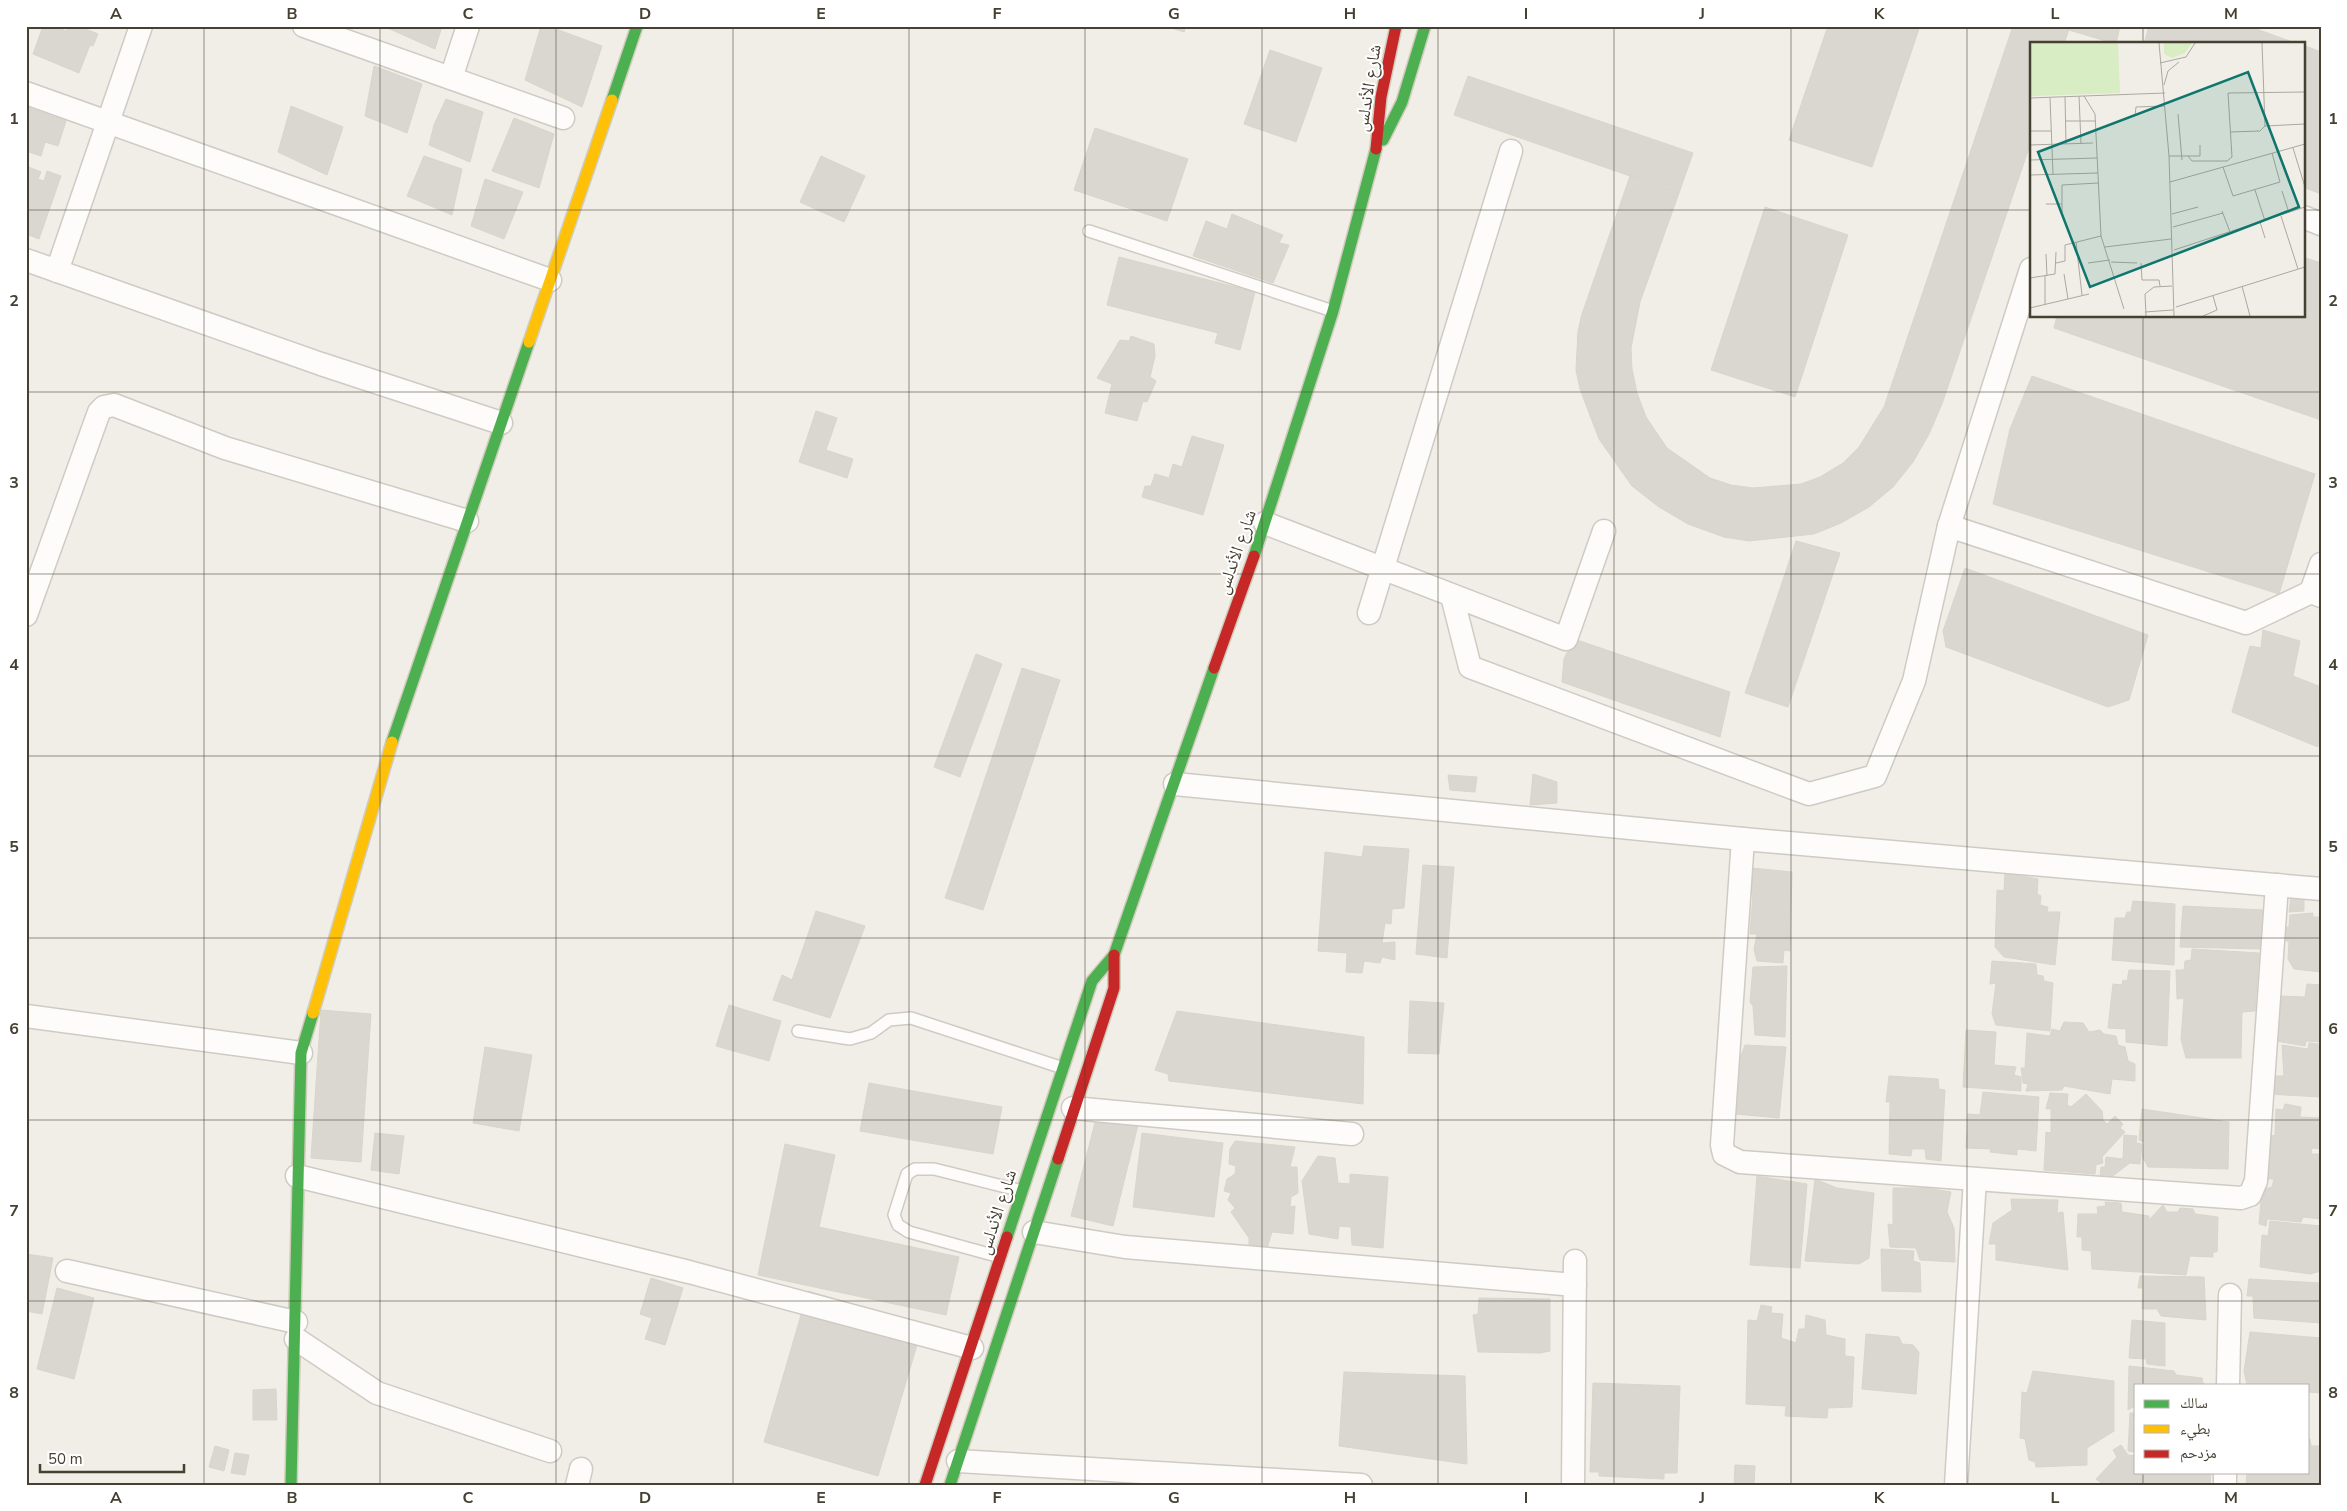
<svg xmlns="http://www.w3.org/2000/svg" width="2347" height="1511" viewBox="0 0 2347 1511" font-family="'Nunito Sans','Noto Naskh Arabic',sans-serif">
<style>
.building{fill:#d9d7cf;stroke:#d8d5cc}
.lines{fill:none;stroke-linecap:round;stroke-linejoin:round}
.lane-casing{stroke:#cecbc4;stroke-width:14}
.street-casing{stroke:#cecbc4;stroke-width:25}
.fast-casing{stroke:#d0ccbc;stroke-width:14}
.slow-casing{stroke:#d0ccbc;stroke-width:14}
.jam-casing{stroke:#d0ccbc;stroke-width:14}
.lane{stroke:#fdfcfb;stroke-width:11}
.street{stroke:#fdfcfb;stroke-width:22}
.fast{stroke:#4caf50;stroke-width:11}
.slow{stroke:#ffc107;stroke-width:11}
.jam{stroke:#c62828;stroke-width:11}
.grid{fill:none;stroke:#464032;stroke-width:1;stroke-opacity:0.55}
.labels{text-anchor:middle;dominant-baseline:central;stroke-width:4;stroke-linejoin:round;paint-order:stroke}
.street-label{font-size:18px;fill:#464032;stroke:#fff}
.inset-road{fill:none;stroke:#aca89e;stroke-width:1}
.view{fill:#0f766e;fill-opacity:0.15;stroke:#0f766e;stroke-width:2.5}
.inset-edge{fill:none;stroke:#464032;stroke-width:2.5}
.neatline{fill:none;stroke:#464032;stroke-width:2}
.grid-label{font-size:16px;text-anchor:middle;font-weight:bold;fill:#464032}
</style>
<rect width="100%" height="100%" fill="#f0eee6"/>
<!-- building -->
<g class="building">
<path d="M43,26H54L66,31L68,26H78L98,34L93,46L90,45L79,73L33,54Z"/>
<path d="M383,26H442L435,49Z"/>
<path d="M541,26H548L602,46L582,107L525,80Z"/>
<path d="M1166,26H1186L1184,32Z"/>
<path d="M1828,26H1920L1872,167L1789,140Z"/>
<path d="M2013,26H2070L2064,44H2031V142L1942,404L1929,434L1913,462L1893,487L1869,507L1841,523L1814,534L1749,541L1724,537L1688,524L1659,507L1632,486L1599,439L1580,389L1576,370L1578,331L1582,314L1630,176L1679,193L1640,302L1631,348L1632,369L1637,393L1646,417L1667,448L1710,478L1731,485L1753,488L1801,484L1820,477L1843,463L1859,447L1884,407Z"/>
<path d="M2070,26H2120L2116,44L2069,30Z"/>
<path d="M2149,26H2248L2298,44H2144Z"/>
<path d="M2303,45L2321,52V194L2303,187Z"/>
<path d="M1270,50L1322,68L1296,142L1244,124Z"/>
<path d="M374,66L422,84L407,133L365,116Z"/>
<path d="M1468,76L1693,153L1679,193L1454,115Z"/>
<path d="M446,99L483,112L470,162L429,145L434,125Z"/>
<path d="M291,106L343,127L327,175L278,152Z"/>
<path d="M26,107L66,121L58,146L45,142L41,156L26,151Z"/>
<path d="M514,118L554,134L539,188L492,171Z"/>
<path d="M1095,128L1188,159L1167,221L1074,190Z"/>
<path d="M424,156L462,169L452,215L407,196Z"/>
<path d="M821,156L865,176L844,222L800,202Z"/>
<path d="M26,166L41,172L38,179L44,181L47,171L61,176L39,239L26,234Z"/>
<path d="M485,179L523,192L504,239L471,226Z"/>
<path d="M1765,207L1848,235L1795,397L1711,370Z"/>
<path d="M1232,214L1283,235L1279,243L1289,245L1273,283L1193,256L1206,221L1227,229Z"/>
<path d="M1119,257L1255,292L1240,350L1215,343L1218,333L1107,305Z"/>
<path d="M2303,257L2321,263V420L2054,328L2057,316H2303Z"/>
<path d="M1131,336L1154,344L1155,356L1150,377L1156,381L1147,402L1143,401L1137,421L1105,413L1112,384L1097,378L1120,340L1129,341Z"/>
<path d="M2032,376L2315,474L2279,594L1993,504L2010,429Z"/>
<path d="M816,411L837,418L826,450L853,459L847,478L799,462Z"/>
<path d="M1192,436L1224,445L1203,515L1142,497L1145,486H1151L1155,474L1169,478L1173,464L1182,467Z"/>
<path d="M1796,541L1840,553L1788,707L1745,693Z"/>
<path d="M1965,568L2148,635L2129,700L2108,707L1946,647L1943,631Z"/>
<path d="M2263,630L2300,641L2293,676L2321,687L2318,747L2232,712L2250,646L2261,648Z"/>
<path d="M1574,639L1730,692L1720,737L1562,682L1564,659Z"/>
<path d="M976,654L1002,664L960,777L934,767Z"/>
<path d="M1022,668L1060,680L983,910L945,898Z"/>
<path d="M1533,774L1557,782V803L1530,805Z"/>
<path d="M1448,775L1477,777L1475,792L1450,790Z"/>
<path d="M1364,846L1409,849L1404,908L1392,909L1391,924L1385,923L1382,943L1395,942V960L1382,957L1380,963L1364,961L1362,973L1346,972L1347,953L1318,951L1325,852L1362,857Z"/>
<path d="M1423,865L1454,867L1447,958L1416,954Z"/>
<path d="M1752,868L1792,872L1790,951L1784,950L1783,963L1757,961L1754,949L1757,934H1750L1753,894L1749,893Z"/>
<path d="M2005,873L2038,879L2037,894L2041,896L2040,905L2048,907L2047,912H2060L2055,965L2004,957L1995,947L1997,890L2004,891Z"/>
<path d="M2291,898L2304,900V911L2289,912Z"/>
<path d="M2133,901L2175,904L2174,965L2112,960L2115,918H2125L2127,912H2131Z"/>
<path d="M2183,906L2263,910L2262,949L2180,947Z"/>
<path d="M816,911L865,926L830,1018L773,1000L782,975L792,980Z"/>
<path d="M2313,913V917H2321V972L2294,969L2288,959L2289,942L2285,940V927H2289L2290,915Z"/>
<path d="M2192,949L2259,953L2255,1011L2242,1012L2241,1058H2186L2181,1039L2184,998L2177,999L2176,970H2184L2185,961L2191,960Z"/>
<path d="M1992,961L2036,964L2037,975L2043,976L2044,981L2053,983L2050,1031L1996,1025L1992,1014L1996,983L1990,984Z"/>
<path d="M1787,966L1785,1037L1755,1035L1753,1006L1750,1002L1753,967Z"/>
<path d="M2129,970L2170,971L2167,1046L2126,1042V1029L2108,1028L2113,984L2122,985L2123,980L2127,981Z"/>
<path d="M2307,984L2321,985V1042L2306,1041L2305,1046L2276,1041L2279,996L2305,997Z"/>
<path d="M1410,1001L1444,1003L1439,1054L1408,1053Z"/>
<path d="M729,1005L781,1021L769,1061L716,1046Z"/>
<path d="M321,1010L371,1014L361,1162L311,1158Z"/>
<path d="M1177,1011L1364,1037L1363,1104L1169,1081L1168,1074L1155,1070Z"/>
<path d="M2064,1022L2083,1023L2089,1032L2100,1030L2104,1034L2116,1036L2118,1045L2125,1047L2128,1061L2135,1064V1081L2112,1079L2110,1094L2064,1086L2062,1090L2026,1091L2028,1084L2023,1083L2021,1068H2025L2027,1033L2050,1036L2052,1029L2060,1031Z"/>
<path d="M1966,1030L1996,1032L1994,1065L2016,1067L2014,1075L2021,1077V1091L1963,1087Z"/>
<path d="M2309,1043L2318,1044L2321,1049V1097L2267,1094L2270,1076H2284L2282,1045L2308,1049Z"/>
<path d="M1745,1045L1786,1047L1779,1118L1736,1114L1739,1080L1736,1070Z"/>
<path d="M485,1047L532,1055L519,1131L473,1123Z"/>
<path d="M1889,1076L1938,1079L1939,1089L1945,1090L1941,1161L1926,1159L1925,1149H1912L1911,1156L1889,1154L1890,1102H1886Z"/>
<path d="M869,1083L1002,1107L993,1154L860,1131Z"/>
<path d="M1983,1092L2039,1097L2036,1151L2017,1149V1155L1990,1152L1991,1149L1966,1148L1968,1114L1980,1115Z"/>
<path d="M2050,1093L2068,1094L2067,1105L2071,1107L2086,1094L2102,1111L2103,1120L2107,1124L2115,1116L2123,1124L2120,1128L2125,1132L2102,1157L2103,1163L2096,1165L2095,1174L2044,1170L2046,1132L2051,1133V1109H2046Z"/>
<path d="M2285,1104L2301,1107L2300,1117L2321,1118V1149L2312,1148L2311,1154H2321V1219L2303,1217L2301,1222L2267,1219L2266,1226L2259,1224L2262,1190L2272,1187L2274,1179H2267L2269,1135L2275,1136L2276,1109L2283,1110Z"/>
<path d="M2142,1109L2229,1122L2228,1169L2148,1167L2143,1158L2144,1142L2139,1140Z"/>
<path d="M1097,1115L1138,1125L1113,1226L1071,1216Z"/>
<path d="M375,1133L404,1136L399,1174L371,1170Z"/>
<path d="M1142,1133L1223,1143L1214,1217L1133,1207Z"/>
<path d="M2124,1135L2137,1136L2136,1143L2142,1144L2140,1164L2130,1163L2110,1178L2100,1177L2101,1167H2105L2106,1157L2123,1159Z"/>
<path d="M1235,1141L1295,1147L1290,1167H1297L1298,1193L1291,1197L1290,1207L1295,1206L1293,1234L1272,1232L1267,1248L1249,1246V1238L1231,1212L1235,1208L1228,1200L1231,1193L1224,1191L1227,1179L1235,1174L1236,1166L1229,1164L1230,1149Z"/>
<path d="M785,1144L835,1155L819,1227L959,1257L946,1315L758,1275Z"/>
<path d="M1318,1156L1335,1158L1338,1183L1350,1184V1174L1388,1177L1383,1248L1352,1245L1351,1227L1339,1226L1338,1239L1309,1234L1302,1181Z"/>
<path d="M1757,1176L1807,1184L1800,1268L1750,1265Z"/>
<path d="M1815,1179L1837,1188L1874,1193L1869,1258L1859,1264L1805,1261Z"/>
<path d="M1893,1188H1927L1951,1192L1947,1212L1954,1228L1955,1262L1920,1260L1916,1248L1890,1247L1888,1224L1893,1225Z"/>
<path d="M2011,1199L2058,1200L2057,1213L2063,1212L2068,1270L1996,1260V1244H1989L1993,1223L2012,1210Z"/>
<path d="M2105,1202L2121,1203L2122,1212L2149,1216V1220L2163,1205L2167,1212H2178L2180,1208L2193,1209L2195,1214L2218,1217L2217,1252H2213V1257L2190,1256L2186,1275L2092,1269L2091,1251L2082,1250V1237H2077L2078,1214H2098L2097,1207L2106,1206Z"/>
<path d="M2270,1221L2321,1226V1271L2310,1274L2260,1267L2262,1235L2268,1236Z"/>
<path d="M1881,1249L1914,1251L1913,1261L1920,1263L1921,1292L1882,1291Z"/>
<path d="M26,1254L53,1258L42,1314L26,1311Z"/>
<path d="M2140,1276L2204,1277L2206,1320L2161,1316L2157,1309H2142L2143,1288H2138Z"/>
<path d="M651,1278L683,1288L665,1345L645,1339L652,1318L640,1314Z"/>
<path d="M2249,1279L2321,1283V1323L2254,1318L2253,1296H2247Z"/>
<path d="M57,1288L94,1298L74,1379L37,1369Z"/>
<path d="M808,1291L923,1325L878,1476L764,1442Z"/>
<path d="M1479,1298L1550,1299V1351L1540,1353L1478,1352L1473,1315L1478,1314Z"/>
<path d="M1761,1305L1772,1307L1771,1313L1783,1314L1781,1338L1796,1343L1799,1329H1805L1806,1315L1825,1320L1826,1335L1845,1339V1356L1854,1357L1852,1407L1828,1408L1827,1418L1785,1416L1786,1406L1746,1404L1748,1320L1757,1321Z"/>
<path d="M2132,1320L2165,1323V1366L2147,1364L2146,1359L2129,1358Z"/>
<path d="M2250,1332L2321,1338V1393L2308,1392V1385H2247L2244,1371Z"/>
<path d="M1866,1334L1899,1337L1902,1344L1913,1345L1919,1352L1916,1394L1862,1389Z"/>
<path d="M2129,1366L2174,1371L2176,1375L2202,1378L2203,1384L2211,1385H2136V1405L2128,1410Z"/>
<path d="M2033,1371L2114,1381V1431L2087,1448V1465L2036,1467L2035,1462L2029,1460L2025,1439L2020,1438L2022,1392L2027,1393Z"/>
<path d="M1344,1372L1465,1376L1467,1464L1339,1446Z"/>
<path d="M1593,1383L1680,1386L1677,1473H1664V1479L1599,1476V1472H1590Z"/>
<path d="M276,1389L277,1420H253V1390Z"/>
<path d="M2130,1413H2136V1452L2128,1451Z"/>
<path d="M2308,1439H2310L2311,1446H2321V1485H2246L2247,1472H2308Z"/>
<path d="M2121,1445L2128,1455L2136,1456V1472H2211L2210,1485H2104L2096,1479L2117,1457L2113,1450Z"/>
<path d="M215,1446L229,1450L224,1471L209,1467Z"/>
<path d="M235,1453L249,1455L245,1475L231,1473Z"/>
<path d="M1735,1465L1755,1466L1754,1485H1734Z"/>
</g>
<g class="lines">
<defs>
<g id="lane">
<path d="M1089,231L1333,311"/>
<path d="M798,1031L850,1039L871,1033L889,1020L911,1018L1063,1068"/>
<path d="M1000,1257L909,1232L898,1225L894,1215L907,1174L915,1169H934L1022,1191"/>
</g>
<g id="street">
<path d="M304,26L563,118"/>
<path d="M451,78L468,26"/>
<path d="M26,93L550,280"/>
<path d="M2303,217L2321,224"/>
<path d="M26,260L321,364L501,423"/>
<path d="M57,271L141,26"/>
<path d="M1265,523L1566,639L1604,531"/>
<path d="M1949,526L2246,623L2311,592L2321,596"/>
<path d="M2311,592L2321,564"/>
<path d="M1452,596L1470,667L1809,794L1875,776L1914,681L1949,526L2031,269"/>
<path d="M1369,613L1511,151"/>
<path d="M26,615L99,412L104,407L114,405L225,448L467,521"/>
<path d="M1175,784L1743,839L2321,889"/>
<path d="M1743,839L1722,1145L1724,1154L1740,1162L2241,1198L2250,1195L2256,1181L2277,885"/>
<path d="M26,1016L301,1053"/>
<path d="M1073,1108L1352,1134"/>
<path d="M297,1176L689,1272L972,1348"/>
<path d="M1034,1232L1125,1247L1575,1285"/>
<path d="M67,1271L296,1322"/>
<path d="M296,1339L377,1393L550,1451"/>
<path d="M2228,1385L2230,1295"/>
<path d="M958,1461L1361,1485"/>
<path d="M577,1485L581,1469"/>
<path d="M1573,1485L1575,1261"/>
<path d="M1956,1485L1975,1179"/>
<path d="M2225,1485V1472"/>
</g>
<g id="fast">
<path d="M612,100L637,26"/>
<path d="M1383,140L1402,102L1425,26"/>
<path d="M1254,556L1333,311L1376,149"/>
<path d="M392,742L529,342"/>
<path d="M1007,1237L1092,981L1114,955L1214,668"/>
<path d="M291,1485L301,1053L313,1013"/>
<path d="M950,1485L1058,1159"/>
</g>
<g id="slow">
<path d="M529,342L612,100"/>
<path d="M313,1013L392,742"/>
</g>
<g id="jam">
<path d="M1376,149L1381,97L1396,26"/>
<path d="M1214,668L1254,556"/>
<path d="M1058,1159L1114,988V955"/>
<path d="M925,1485L1007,1237"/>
</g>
</defs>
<!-- lane casing -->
<use href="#lane" class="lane-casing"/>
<!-- street casing -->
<use href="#street" class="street-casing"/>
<!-- fast casing -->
<use href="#fast" class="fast-casing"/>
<!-- slow casing -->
<use href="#slow" class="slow-casing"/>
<!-- jam casing -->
<use href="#jam" class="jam-casing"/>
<!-- lane -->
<use href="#lane" class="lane"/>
<!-- street -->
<use href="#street" class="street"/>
<!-- fast -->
<use href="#fast" class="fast"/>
<!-- slow -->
<use href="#slow" class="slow"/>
<!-- jam -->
<use href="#jam" class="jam"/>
</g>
<!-- grid -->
<path class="grid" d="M204,26V1485M380,26V1485M556,26V1485M733,26V1485M909,26V1485M1085,26V1485M1262,26V1485M1438,26V1485M1614,26V1485M1791,26V1485M1967,26V1485M2143,26V44M26,210H2031M2303,210H2321M2143,316V1385M26,392H2321M26,574H2321M26,756H2321M26,938H2321M26,1120H2321M26,1301H2321M2143,1472V1485"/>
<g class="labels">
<!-- street labels -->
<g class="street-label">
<text transform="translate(1368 88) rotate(-81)">شارع الأندلس</text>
<text transform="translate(1236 552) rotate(-71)">شارع الأندلس</text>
<text transform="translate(997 1212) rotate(-72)">شارع الأندلس</text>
</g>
</g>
<!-- overview -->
<g transform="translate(2030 42)">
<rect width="275" height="275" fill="#f0eee6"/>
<path d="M0,1H88L90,51L0,54ZM134,1H162L155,11L142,16L134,12Z" fill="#d8edc3"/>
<path class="inset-road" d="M129,1L139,114L144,274M232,1L235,84M130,21L156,15L165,1M134,43L138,29L149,20M49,54L51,102M54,54L65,72L71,194L94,267M35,55L36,102M0,56L135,51M20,56L23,132M148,72L152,118M105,74L106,65L134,64M35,79H66M0,89H21M200,90L230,89L235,84L275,82M0,103L63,101M263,106L275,145M139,114H170V103M158,114L162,119H197L202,115L198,51L275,50M0,118L67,116M193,125L203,154L250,140L242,111M0,133L68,131M140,140L275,102M225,148L235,179M252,149L259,171M16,162H32M192,169L200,190M32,172V143L68,141M142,172L168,165M251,174L268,227M230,180L235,196M143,185L193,171M46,200L52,253M75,205L141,197M144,208L275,165M16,212L17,234M81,220L107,221M26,221L35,219V203L71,194M58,221L80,218M111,221L112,238H129L130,244M34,232L38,257M15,234V263M0,236L25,232L26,210M212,244L220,274M146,265L275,225M0,266L59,252M115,270L143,268M116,274L115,252L124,245L142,244M173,274L187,268L183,254"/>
<path class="view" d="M218,30L269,165L60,245L8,110Z"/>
<rect width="275" height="275" class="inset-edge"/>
</g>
<!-- border -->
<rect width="2347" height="1511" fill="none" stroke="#ffffff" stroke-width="55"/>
<!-- legend -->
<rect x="2134" y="1384" width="175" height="90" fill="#ffffff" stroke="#b5b3ad"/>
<rect x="2144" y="1400" width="25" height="8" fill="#4caf50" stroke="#b5b3ad"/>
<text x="2180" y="1408" font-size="15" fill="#464032">سالك</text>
<rect x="2144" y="1425" width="25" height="8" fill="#ffc107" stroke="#b5b3ad"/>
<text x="2180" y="1434" font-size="15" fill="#464032">بطيء</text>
<rect x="2144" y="1450" width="25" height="8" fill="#c62828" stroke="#b5b3ad"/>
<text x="2180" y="1458" font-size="15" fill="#464032">مزدحم</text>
<!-- scale -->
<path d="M40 1464v8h144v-8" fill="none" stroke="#464032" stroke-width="2.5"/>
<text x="48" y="1464" font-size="15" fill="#464032" stroke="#ffffff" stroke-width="4" paint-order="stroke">50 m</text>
<rect x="28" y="28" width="2292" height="1456" class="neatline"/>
<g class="grid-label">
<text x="116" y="19">A</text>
<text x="292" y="19">B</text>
<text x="468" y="19">C</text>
<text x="645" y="19">D</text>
<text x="821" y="19">E</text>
<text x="997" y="19">F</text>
<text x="1174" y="19">G</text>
<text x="1350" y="19">H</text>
<text x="1526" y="19">I</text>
<text x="1702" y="19">J</text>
<text x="1879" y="19">K</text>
<text x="2055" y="19">L</text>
<text x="2231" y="19">M</text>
<text x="14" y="124">1</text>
<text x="2333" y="124">1</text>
<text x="14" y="306">2</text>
<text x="2333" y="306">2</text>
<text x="14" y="488">3</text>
<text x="2333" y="488">3</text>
<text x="14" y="670">4</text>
<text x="2333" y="670">4</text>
<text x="14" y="852">5</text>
<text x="2333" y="852">5</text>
<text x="14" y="1034">6</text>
<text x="2333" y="1034">6</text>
<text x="14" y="1216">7</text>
<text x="2333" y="1216">7</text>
<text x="14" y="1398">8</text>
<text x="2333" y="1398">8</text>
<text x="116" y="1503">A</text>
<text x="292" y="1503">B</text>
<text x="468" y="1503">C</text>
<text x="645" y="1503">D</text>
<text x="821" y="1503">E</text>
<text x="997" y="1503">F</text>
<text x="1174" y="1503">G</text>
<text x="1350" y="1503">H</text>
<text x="1526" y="1503">I</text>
<text x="1702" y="1503">J</text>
<text x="1879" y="1503">K</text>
<text x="2055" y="1503">L</text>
<text x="2231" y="1503">M</text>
</g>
</svg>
